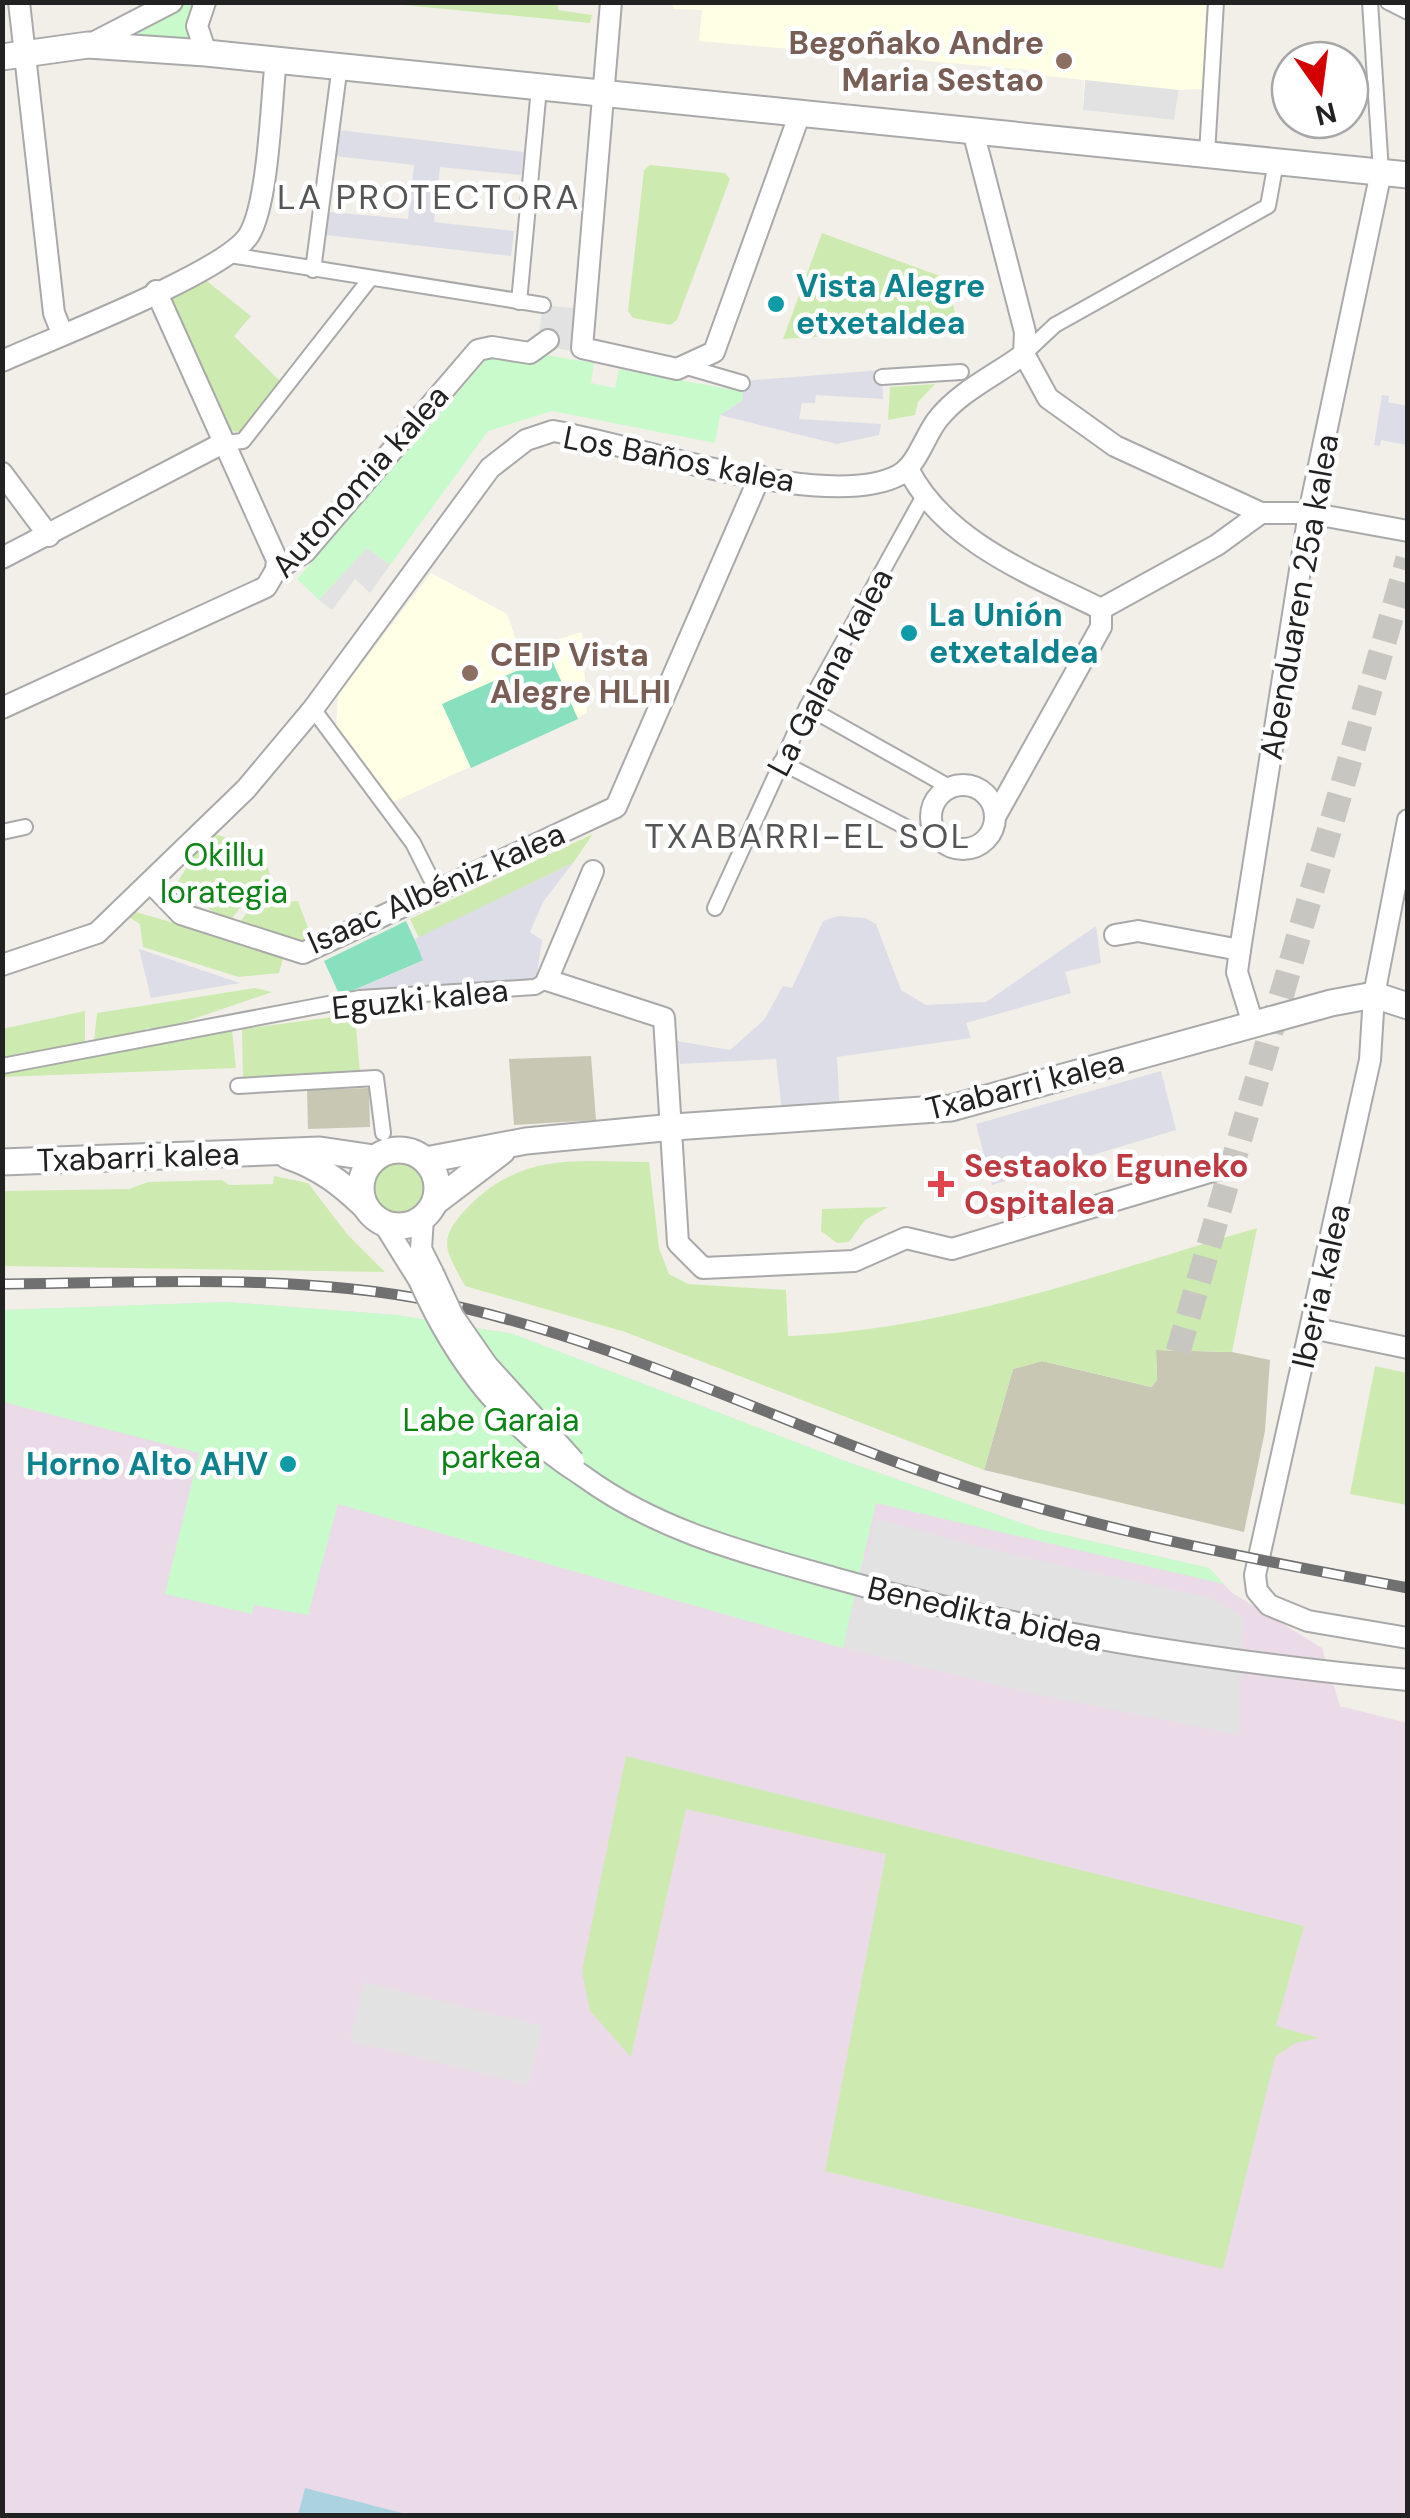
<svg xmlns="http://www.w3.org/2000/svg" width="1410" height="2518" viewBox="0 0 1410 2518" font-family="'DM Sans',sans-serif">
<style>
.industrial{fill:#ebdbe8}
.education{fill:#ffffe5}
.construction{fill:#c7c7b4}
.grass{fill:#cdebb0}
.park{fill:#c8facc}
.pitch{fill:#88e0be}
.parking{fill:#e2e2e2}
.plaza{fill:#dddde8}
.water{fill:#aad3df}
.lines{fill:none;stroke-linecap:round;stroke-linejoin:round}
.tertiary-tunnel{stroke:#c8c6c1;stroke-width:25;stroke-dasharray:25 12;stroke-linecap:butt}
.pedestrian-casing{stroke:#a9a9a9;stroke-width:18}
.minor-casing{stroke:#a9a9a9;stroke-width:24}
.tertiary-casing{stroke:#a9a9a9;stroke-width:29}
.pedestrian{stroke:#fff;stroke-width:14}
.minor{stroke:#fff;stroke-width:20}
.tertiary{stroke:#fff;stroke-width:25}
.rail-casing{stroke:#707070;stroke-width:11}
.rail{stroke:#fff;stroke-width:8;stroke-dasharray:22;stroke-linecap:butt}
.minor-bridge-casing{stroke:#a9a9a9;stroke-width:24;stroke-linecap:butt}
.minor-bridge{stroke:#fff;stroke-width:20}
.education-dot{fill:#8d6e63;stroke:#fff;stroke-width:4}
.culture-dot{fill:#0f9aa8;stroke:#fff;stroke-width:4}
.health-dot{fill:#e0444e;stroke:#fff;stroke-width:4}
.labels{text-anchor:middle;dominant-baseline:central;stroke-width:9;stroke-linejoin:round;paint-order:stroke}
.education-label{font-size:32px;font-weight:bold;fill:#785e54;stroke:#fff;text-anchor:end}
.culture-label{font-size:32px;font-weight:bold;fill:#0d838f;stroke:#fff;text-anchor:start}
.street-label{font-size:32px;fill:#222;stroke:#fff}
.park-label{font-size:32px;fill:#0c8416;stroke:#fff}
.health-label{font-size:32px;font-weight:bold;fill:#be3a42;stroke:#fff;text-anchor:start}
.neighbourhood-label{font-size:35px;letter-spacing:2.5px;fill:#555;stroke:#fff}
</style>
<rect width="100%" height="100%" fill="#f2efe9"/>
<!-- industrial -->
<path class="industrial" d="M227,1302L396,1315L513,1334L845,1461L1038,1529L1209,1568L1231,1592L1322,1648L1340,1706L1407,1723V2515H3L2,1310Z"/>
<!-- education -->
<g class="education">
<path d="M674,2L1206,3L1203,89L1179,90L1174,120L1083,110L1084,80L1030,74V70L699,41L702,10L673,9Z"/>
<path d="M431,573L507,614L520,651L582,632L587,713L389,804L336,728L338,695Z"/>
</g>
<!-- construction -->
<g class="construction">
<path d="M591,1056L596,1120L514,1125L509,1059Z"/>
<path d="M369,1088L370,1127L308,1129L307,1090Z"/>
<path d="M1156,1350L1232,1352L1270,1360L1265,1431L1244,1532L984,1470L1013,1369L1042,1361L1151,1387L1157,1380Z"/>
</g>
<!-- grass -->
<g class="grass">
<path d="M383,3H558V10L592,15L590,23Z"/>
<path d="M650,165L725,173L730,179L677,320L670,325L633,318L628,311L644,170Z"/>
<path d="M822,233L948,279L958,328L783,339Z"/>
<path d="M203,278L251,316L234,336L280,381L239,432L225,430L162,295Z"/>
<path d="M935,384L918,402L915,415L888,420L890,387Z"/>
<path d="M208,832L262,849L275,891L248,897L228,924L177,883Z"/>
<path d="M593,834L573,863L419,938L410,919Z"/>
<path d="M298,901L311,936L298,945L236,928L253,904Z"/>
<path d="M136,912L284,955L279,973L239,977L143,947L140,924L129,917Z"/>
<path d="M255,988L272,992L161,1030L147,1028L143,1033L94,1042L97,1013Z"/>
<path d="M85,1011V1043L3,1059L2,1029Z"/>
<path d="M355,1014L360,1073L243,1081L242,1029Z"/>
<path d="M232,1030L236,1068L3,1077L2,1070Z"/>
<circle cx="398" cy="1190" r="31"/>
<path d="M649,1162L659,1248L669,1274L688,1284L786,1290L788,1336C950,1330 1102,1273 1257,1228L1232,1352L1156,1350L1157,1380L1152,1387L1042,1361L1013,1369L984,1470L625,1332L465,1286C445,1249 436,1240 469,1206C524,1151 577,1162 649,1162Z"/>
<path d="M274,1176L308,1183L347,1234L385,1272L3,1266V1191L129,1189L148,1182L222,1180L229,1185L273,1184Z"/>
<path d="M888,1207L865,1220L849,1242L837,1243L821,1231L822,1209Z"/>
<path d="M1375,1366L1407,1373V1505L1350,1494Z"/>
<path d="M626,1756L1304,1926L1276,2026L1319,2038L1295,2043L1275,2057L1223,2269L825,2171L886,1854L686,1809L631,2057L590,2011L582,1971Z"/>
</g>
<!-- park -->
<g class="park">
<path d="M183,3H193L190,25L195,40L121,35Z"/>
<path d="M490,355L527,361L546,355L594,363L591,383L615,388L619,369L745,392L743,400L720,415L715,443L552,411L488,431L390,565L367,548L319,600L297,579Z"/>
<path d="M227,1302L396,1315L513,1334L845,1461L1038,1529L1209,1568L1224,1584L876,1503L843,1648L338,1504L308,1615L254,1605L252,1614L165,1594L199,1453L3,1402L2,1310Z"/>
</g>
<!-- pitch -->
<g class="pitch">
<path d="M550,656L578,719L471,768L442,704Z"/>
<path d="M406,921L424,960L340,996L324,961Z"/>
</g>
<!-- parking -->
<g class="parking">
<path d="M1085,80L1179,90L1174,120L1083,110Z"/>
<path d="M543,305L583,309V353L560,349L539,333Z"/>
<path d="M367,548L390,565L370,593L355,579L332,610L319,600Z"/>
<path d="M877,1519L982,1548L1211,1598L1242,1616L1239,1735L1036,1694L843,1648Z"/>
<path d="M364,1982L543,2026L528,2085L350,2041Z"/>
</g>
<!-- plaza -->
<g class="plaza">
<path d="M338,130L524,152L521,175L440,167L434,222L514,231L511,256L326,235L329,212L408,219L414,165L335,156Z"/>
<path d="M882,370L883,399L816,395L815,403H802L799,419L881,424L879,435L837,444L720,415L743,400L742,383L754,380Z"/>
<path d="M1382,395L1389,396L1388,402L1407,406V445L1381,440L1380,446L1374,445Z"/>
<path d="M573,863L543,902L530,932L542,940L535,987L340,996L423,961L415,939Z"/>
<path d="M838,916L865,918L876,924L901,990L926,1005L986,1002L1096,926L1101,963L1065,972L1071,993L966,1023L971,1038L837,1057L840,1118L783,1121L776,1059L680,1064L677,1041L730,1050L764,1020L783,986L792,988L823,921Z"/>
<path d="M139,949L240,983L151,998Z"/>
<path d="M1161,1071L1176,1130L992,1185L976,1124Z"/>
</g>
<!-- water -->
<path class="water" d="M305,2488L410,2515H298Z"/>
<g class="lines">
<!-- tertiary-tunnel -->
<path class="tertiary-tunnel" d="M1178,1352L1408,559"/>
<defs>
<g id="pedestrian">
<path d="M1370,2L1381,172"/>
<path d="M1388,2L1408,12"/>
<path d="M1207,154L1216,2"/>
<path d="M230,255L543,305"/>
<path d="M313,270L340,65"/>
<path d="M519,302L539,88"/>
<path d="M1024,354L1055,325L1268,206L1276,162"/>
<path d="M687,367L742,383"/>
<path d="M882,377L961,372"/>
<path d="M223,443L243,441L370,279"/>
<path d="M807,707L951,788"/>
<path d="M313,709L413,843L438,893"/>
<path d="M781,762L921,835L947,844"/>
<path d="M2,832L25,827"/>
<path d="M715,908L807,707L925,494"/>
<path d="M2,1066L360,998L535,987L547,980"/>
<path d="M238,1086L376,1078L383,1133"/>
</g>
<g id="minor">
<path d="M19,2L54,313L62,333"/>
<path d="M205,2L197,26L206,53"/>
<path d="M611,2L582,348L677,369L714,352L799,116"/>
<path d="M89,45L172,2"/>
<path d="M973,131L1025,332L1024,354L1048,398L1115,446L1261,513H1309L1408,531"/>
<path d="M156,291L277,560L276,570"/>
<path d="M2,361C51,339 226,272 249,235C269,202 271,101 276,59"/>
<path d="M908,469C945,542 1033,575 1101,609"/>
<path d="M2,473L49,536"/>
<path d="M2,558L223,443"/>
<path d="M1101,609L1217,545L1261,513"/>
<path d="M2,708L266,587L276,570L305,552L478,350L492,347L530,353L548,340"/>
<circle cx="963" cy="817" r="32"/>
<path d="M995,817L1101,627V609"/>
<path d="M1408,820L1374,995L1370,1060L1255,1575L1257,1591L1269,1605L1308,1621L1408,1638"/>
<path d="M593,871L547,980L664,1018L678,1243L703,1268L854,1261L906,1238L952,1249L1223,1168"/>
<path d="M151,883L181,914L303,953L616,807L760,476"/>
<path d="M1115,935L1138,931L1240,950"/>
<path d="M2,965L97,933L246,789L313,709L490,468L526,440L553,431C636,445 828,513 899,475C918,464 925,435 938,419C960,391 996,375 1024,354"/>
<path d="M1253,1024L1237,972L1240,950L1309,513L1381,172"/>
<path d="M423,1218L421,1249L433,1273"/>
<path d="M384,1224L419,1280"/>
<path d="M1312,1328L1408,1348"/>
<path d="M583,1476C658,1531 746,1553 834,1578C1025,1632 1210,1661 1408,1680"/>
</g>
<g id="tertiary">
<path d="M2,57L88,45L206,53L1408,175"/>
<circle cx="399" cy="1188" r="38"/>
<path d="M288,1156C320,1167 341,1183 365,1206"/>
<path d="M426,1160L526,1141L674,1127L951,1108L1331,1003L1374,995L1408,1006"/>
<path d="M2,1162L320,1150L374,1158"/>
<path d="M435,1202L502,1151"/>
</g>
</defs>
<!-- pedestrian casing -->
<use href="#pedestrian" class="pedestrian-casing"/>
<!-- minor casing -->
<use href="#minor" class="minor-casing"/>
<!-- tertiary casing -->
<use href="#tertiary" class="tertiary-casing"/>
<!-- pedestrian -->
<use href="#pedestrian" class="pedestrian"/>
<!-- minor -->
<use href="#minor" class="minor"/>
<!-- tertiary -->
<use href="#tertiary" class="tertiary"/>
<defs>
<path id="rail" d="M2,1284C145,1283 291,1273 432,1301C599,1335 750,1409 909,1467C1070,1525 1240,1557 1408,1588"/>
</defs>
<!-- rail casing -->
<use href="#rail" class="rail-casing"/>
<!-- rail -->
<use href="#rail" class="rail"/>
<defs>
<g id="minor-bridge">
<path d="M433,1273L453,1316L487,1365L574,1461"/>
<path d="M419,1280C456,1363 506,1427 583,1476"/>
</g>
</defs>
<!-- minor-bridge casing -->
<use href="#minor-bridge" class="minor-bridge-casing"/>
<!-- minor-bridge -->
<use href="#minor-bridge" class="minor-bridge"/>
</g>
<!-- markers -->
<g class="education-dot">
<circle cx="1064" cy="61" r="10"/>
<circle cx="470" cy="673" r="10"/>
</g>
<g class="culture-dot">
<circle cx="776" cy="304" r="10"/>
<circle cx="909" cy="633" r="10"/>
<circle cx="288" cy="1464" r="10"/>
</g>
<path class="health-dot" d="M936 1169h10v10h10v10h-10v10h-10v-10h-10v-10h10z"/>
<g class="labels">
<!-- education labels -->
<g class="education-label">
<text x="1044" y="43">Begoñako Andre<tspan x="1044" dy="37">Maria Sestao</tspan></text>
<text x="490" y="655" text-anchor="start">CEIP Vista<tspan x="490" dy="37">Alegre HLHI</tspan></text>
</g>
<!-- culture labels -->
<g class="culture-label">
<text x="796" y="286">Vista Alegre<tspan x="796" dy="37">etxetaldea</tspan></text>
<text x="929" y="615">La Unión<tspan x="929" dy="37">etxetaldea</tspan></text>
<text x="268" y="1464" text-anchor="end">Horno Alto AHV</text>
</g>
<!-- street labels -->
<g class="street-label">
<text transform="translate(679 459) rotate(11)">Los Baños kalea</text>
<text transform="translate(360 481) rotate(-48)">Autonomia kalea</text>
<text transform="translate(1299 597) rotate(-80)">Abenduaren 25a kalea</text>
<text transform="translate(830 672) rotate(-62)">La Galana kalea</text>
<text transform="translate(436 888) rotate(-24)">Isaac Albéniz kalea</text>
<text transform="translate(420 999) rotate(-6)">Eguzki kalea</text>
<text transform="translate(1025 1085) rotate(-14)">Txabarri kalea</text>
<text transform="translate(138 1157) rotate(-2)">Txabarri kalea</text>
<text transform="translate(1321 1286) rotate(-77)">Iberia kalea</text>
<text transform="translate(985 1614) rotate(13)">Benedikta bidea</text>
</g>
<!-- park labels -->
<g class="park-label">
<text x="224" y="855">Okillu<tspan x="224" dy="37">lorategia</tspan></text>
<text x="491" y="1420">Labe Garaia<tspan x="491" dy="37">parkea</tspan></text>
</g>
<!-- health labels -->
<g class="health-label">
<text x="964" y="1166">Sestaoko Eguneko<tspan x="964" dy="37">Ospitalea</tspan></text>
</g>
<!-- neighbourhood labels -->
<g class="neighbourhood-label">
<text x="429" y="197">LA PROTECTORA</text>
<text x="808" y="836">TXABARRI-EL SOL</text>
</g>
</g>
<!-- border -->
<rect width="1410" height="2518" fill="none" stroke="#222222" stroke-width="10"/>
<!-- north arrow -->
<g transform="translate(1320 90) rotate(166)"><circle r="48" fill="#ffffff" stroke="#a7a7a7" stroke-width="2.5"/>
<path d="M0-8L18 38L0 25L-18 38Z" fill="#d40000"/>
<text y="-15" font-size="28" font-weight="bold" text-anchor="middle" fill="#222222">N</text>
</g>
</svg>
